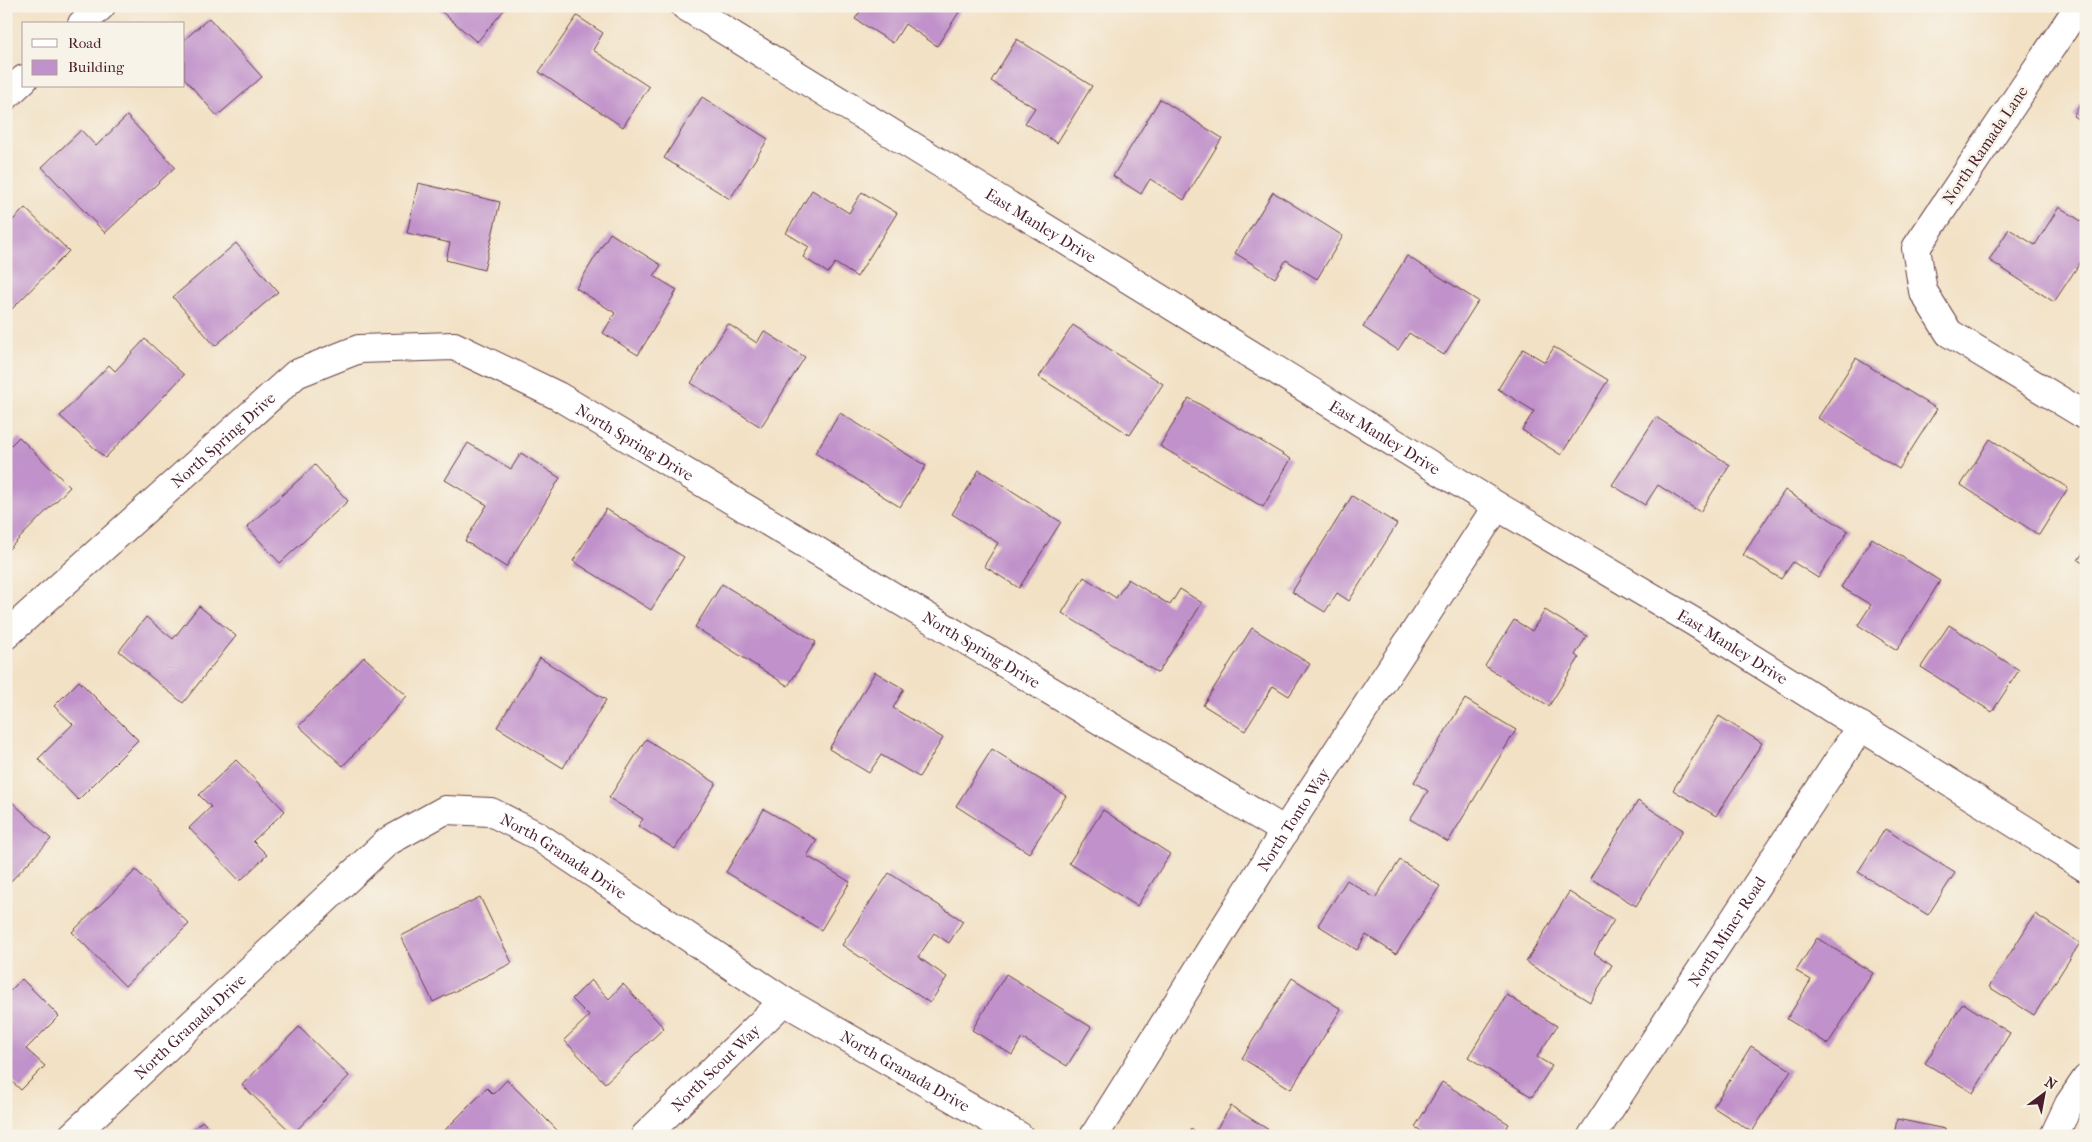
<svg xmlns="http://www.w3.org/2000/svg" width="2092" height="1142" viewBox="0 0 2092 1142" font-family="'IM FELL French Canon',serif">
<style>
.building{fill:#c091ca}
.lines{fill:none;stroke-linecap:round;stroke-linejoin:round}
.minor-casing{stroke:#633c42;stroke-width:30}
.minor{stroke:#fff;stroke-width:28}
.labels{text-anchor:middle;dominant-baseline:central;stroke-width:5;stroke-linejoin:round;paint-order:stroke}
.street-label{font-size:16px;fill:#4a1f2b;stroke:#f7f3e8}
</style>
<rect width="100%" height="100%" fill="#f7f3e8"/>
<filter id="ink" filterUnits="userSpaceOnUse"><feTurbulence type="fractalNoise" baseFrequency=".02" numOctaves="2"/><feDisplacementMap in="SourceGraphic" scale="10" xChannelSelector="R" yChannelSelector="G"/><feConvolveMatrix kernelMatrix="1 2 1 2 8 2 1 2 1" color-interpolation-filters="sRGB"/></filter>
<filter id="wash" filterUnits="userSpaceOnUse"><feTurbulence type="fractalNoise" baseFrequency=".0096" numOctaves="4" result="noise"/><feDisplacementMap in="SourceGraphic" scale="20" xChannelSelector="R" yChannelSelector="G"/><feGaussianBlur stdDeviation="1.12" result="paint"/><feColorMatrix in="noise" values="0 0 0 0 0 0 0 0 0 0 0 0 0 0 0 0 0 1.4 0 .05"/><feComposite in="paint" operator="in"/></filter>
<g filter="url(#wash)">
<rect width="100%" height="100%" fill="#f2e1c5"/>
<g id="blocks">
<!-- building -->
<g class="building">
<path d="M435,6H501L505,9L477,42Z"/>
<path d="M864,6H963L937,46L905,24L893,43L855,19Z"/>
<path d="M577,16L603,33L593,50L649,87L623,127L539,72Z"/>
<path d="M209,18L262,77L217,116L184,78V40Z"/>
<path d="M1017,39L1092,86L1057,143L1025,123L1035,108L991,81Z"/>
<path d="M2086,96V124L2073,116Z"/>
<path d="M702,97L768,139L730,199L664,158Z"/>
<path d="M1160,99L1222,138L1184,200L1150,179L1141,194L1113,176Z"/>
<path d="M127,116L175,167L105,233L42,167L81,130L96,146Z"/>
<path d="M418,183L500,202L484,270L446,260L450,243L407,233Z"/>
<path d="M812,190L849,213L862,192L897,213L857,277L835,263L828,273L803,257L809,247L786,233Z"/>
<path d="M1273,192L1343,236L1317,279L1286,260L1275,278L1235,253Z"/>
<path d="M2059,207L2086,224V254L2054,302L1989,260L2009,229L2035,245Z"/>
<path d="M25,208L69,251L6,315V227Z"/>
<path d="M610,233L661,265L654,276L677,290L638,355L603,333L615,313L576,288Z"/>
<path d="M236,243L278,292L215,346L173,297Z"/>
<path d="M1407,256L1478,301L1444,355L1409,333L1398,350L1363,327Z"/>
<path d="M728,324L757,343L764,331L805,357L761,427L691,383Z"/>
<path d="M1073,325L1163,384L1130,435L1039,377Z"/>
<path d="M145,339L184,375L105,458L60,416L109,365L115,371Z"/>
<path d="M1554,347L1608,380L1561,455L1522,430L1534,411L1498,389L1523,349L1545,362Z"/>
<path d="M1856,358L1937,409L1899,469L1818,418Z"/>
<path d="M1189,398L1291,459L1263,507L1160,446Z"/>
<path d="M840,413L926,466L900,507L815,453Z"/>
<path d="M1656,417L1730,465L1700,512L1658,485L1645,505L1612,485Z"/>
<path d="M19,437L70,487L6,552V450Z"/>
<path d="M1990,439L2068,488L2039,535L1961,485Z"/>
<path d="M468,443L511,469L521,453L560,478L506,567L465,541L487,505L445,480Z"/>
<path d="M315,465L348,501L280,563L247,527Z"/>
<path d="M979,470L1061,522L1019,588L984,566L998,543L952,514Z"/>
<path d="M1785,490L1848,531L1818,578L1793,562L1781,579L1743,555Z"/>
<path d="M1352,496L1397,524L1349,601L1337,593L1325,612L1292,592Z"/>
<path d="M606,509L684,557L651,610L573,561Z"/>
<path d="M1872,538L1940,581L1897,650L1858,625L1871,605L1841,587Z"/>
<path d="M2086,549V565L2078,560Z"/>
<path d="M1084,577L1116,598L1128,579L1170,605L1180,589L1202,603L1158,673L1062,613Z"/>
<path d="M722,584L816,642L788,686L695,627Z"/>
<path d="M199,606L236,636L183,703L119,651L146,617L173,639Z"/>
<path d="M1545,610L1587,636L1575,655L1579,658L1549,706L1485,666L1514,620L1532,631Z"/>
<path d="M1949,625L2019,670L1992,712L1921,667Z"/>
<path d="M1252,628L1310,664L1289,696L1273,686L1245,731L1203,705Z"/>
<path d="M364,657L407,696L343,766L299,726Z"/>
<path d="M540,658L606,700L563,768L497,727Z"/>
<path d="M875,672L904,689L893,708L943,738L919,777L881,755L869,773L829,749Z"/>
<path d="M79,681L138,740L78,800L38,759L73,724L54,706Z"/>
<path d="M1465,699L1516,730L1448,842L1410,819L1428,791L1414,782Z"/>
<path d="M1719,716L1762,743L1716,816L1673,790Z"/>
<path d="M646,739L716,783L675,849L638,826L643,819L609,798Z"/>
<path d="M992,749L1066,796L1029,853L956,806Z"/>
<path d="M236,760L285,811L253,841L267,855L240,881L189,828L211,807L199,795Z"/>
<path d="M6,796L51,839L9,883L6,880Z"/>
<path d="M1638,801L1683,830L1636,906L1590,878Z"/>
<path d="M764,809L817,840L807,856L850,882L821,930L726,872Z"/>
<path d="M1103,810L1170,854L1137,906L1069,863Z"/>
<path d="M1885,829L1955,873L1928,915L1858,872Z"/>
<path d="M1400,860L1440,886L1396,954L1366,935L1357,950L1318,925L1347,880L1375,898Z"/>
<path d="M136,870L189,924L125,986L72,932Z"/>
<path d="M889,873L963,921L949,943L934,933L918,957L947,977L930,1003L842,945Z"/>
<path d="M1569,892L1614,920L1594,953L1612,965L1590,1002L1526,962Z"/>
<path d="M480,897L512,963L433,1002L401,936Z"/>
<path d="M2035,914L2080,943L2034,1015L1989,987Z"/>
<path d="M1817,938L1873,973L1828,1044L1787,1019L1811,980L1796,971Z"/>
<path d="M1006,974L1091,1027L1067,1066L1022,1038L1012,1055L972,1030Z"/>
<path d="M1292,978L1341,1009L1291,1089L1242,1058Z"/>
<path d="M22,979L59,1016L26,1049L45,1066L21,1090L6,1076V995Z"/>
<path d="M591,980L609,999L623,984L664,1028L605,1083L564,1040L589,1016L572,999Z"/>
<path d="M1507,995L1557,1026L1537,1057L1552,1066L1532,1097L1468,1057Z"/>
<path d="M1963,1003L2010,1033L1973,1093L1925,1063Z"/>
<path d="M299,1027L349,1076L293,1134L242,1085Z"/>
<path d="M1751,1046L1791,1070L1752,1132L1713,1107Z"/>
<path d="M507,1080L558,1131L553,1136H439L487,1088L493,1094Z"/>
<path d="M1442,1082L1509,1124L1502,1136H1429L1415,1127Z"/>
<path d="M1231,1106L1272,1132L1269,1136H1212Z"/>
<path d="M1897,1119L1945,1129L1944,1136H1894Z"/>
<path d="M202,1121L217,1136H187Z"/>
<path d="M1191,1129L1201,1136H1187Z"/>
</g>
</g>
</g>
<g filter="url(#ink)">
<use href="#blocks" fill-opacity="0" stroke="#633c42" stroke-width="1"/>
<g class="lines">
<defs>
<g id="minor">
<path id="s1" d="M685,6L1497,506L1694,622L2086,868"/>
<path d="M2079,6L1916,248L1923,291L1949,333L2086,416"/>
<path d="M82,24L101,6"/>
<path d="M6,96L24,79"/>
<path id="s2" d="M6,635L296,374L359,349L454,346L558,396L1285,831"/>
<path id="s3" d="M72,1136L387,842L445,810L491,812L536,835L784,1001L1019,1136"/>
<path id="s4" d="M645,1136L784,1001"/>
<path id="s5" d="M1094,1136L1285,831L1497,506"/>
<path id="s6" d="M1592,1136L1861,726"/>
<path d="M2054,1136L2069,1104L2086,1079"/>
</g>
</defs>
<!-- minor casing -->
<use href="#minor" class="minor-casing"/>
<!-- minor -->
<use href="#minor" class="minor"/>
</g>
</g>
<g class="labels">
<!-- street labels -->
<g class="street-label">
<text transform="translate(1985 145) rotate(-56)">North Ramada Lane</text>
<text stroke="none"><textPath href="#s1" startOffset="418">East Manley Drive</textPath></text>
<text stroke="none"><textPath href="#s1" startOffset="822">East Manley Drive</textPath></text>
<text stroke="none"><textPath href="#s2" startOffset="292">North Spring Drive</textPath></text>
<text stroke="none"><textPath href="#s2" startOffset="758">North Spring Drive</textPath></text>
<text stroke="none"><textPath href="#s1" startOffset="1228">East Manley Drive</textPath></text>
<text stroke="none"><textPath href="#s2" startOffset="1162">North Spring Drive</textPath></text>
<text stroke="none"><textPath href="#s5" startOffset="374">North Tonto Way</textPath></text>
<text stroke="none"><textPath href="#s3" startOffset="628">North Granada Drive</textPath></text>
<text stroke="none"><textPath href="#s6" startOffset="245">North Miner Road</textPath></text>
<text stroke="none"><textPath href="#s3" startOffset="161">North Granada Drive</textPath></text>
<text stroke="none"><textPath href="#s4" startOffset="98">North Scout Way</textPath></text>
<text stroke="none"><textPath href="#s3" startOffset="1032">North Granada Drive</textPath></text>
</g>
</g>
<!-- margin -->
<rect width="2092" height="1142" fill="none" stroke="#f7f3e8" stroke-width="25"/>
<!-- legend -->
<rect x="22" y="22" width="162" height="65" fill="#f7f3e8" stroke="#b29e9c"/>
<rect x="32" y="39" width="25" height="8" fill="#ffffff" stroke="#b29e9c"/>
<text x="68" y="48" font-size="15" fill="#4a1f2b">Road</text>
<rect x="32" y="60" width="25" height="15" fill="#c091ca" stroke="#b29e9c"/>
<text x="68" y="72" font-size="15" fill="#4a1f2b">Building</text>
<!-- north arrow -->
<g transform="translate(2044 1094) rotate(32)" stroke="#f7f3e8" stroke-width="4" paint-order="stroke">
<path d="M0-4L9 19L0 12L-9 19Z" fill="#4a1f2b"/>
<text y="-8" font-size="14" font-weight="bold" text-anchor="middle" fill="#4a1f2b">N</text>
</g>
</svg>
